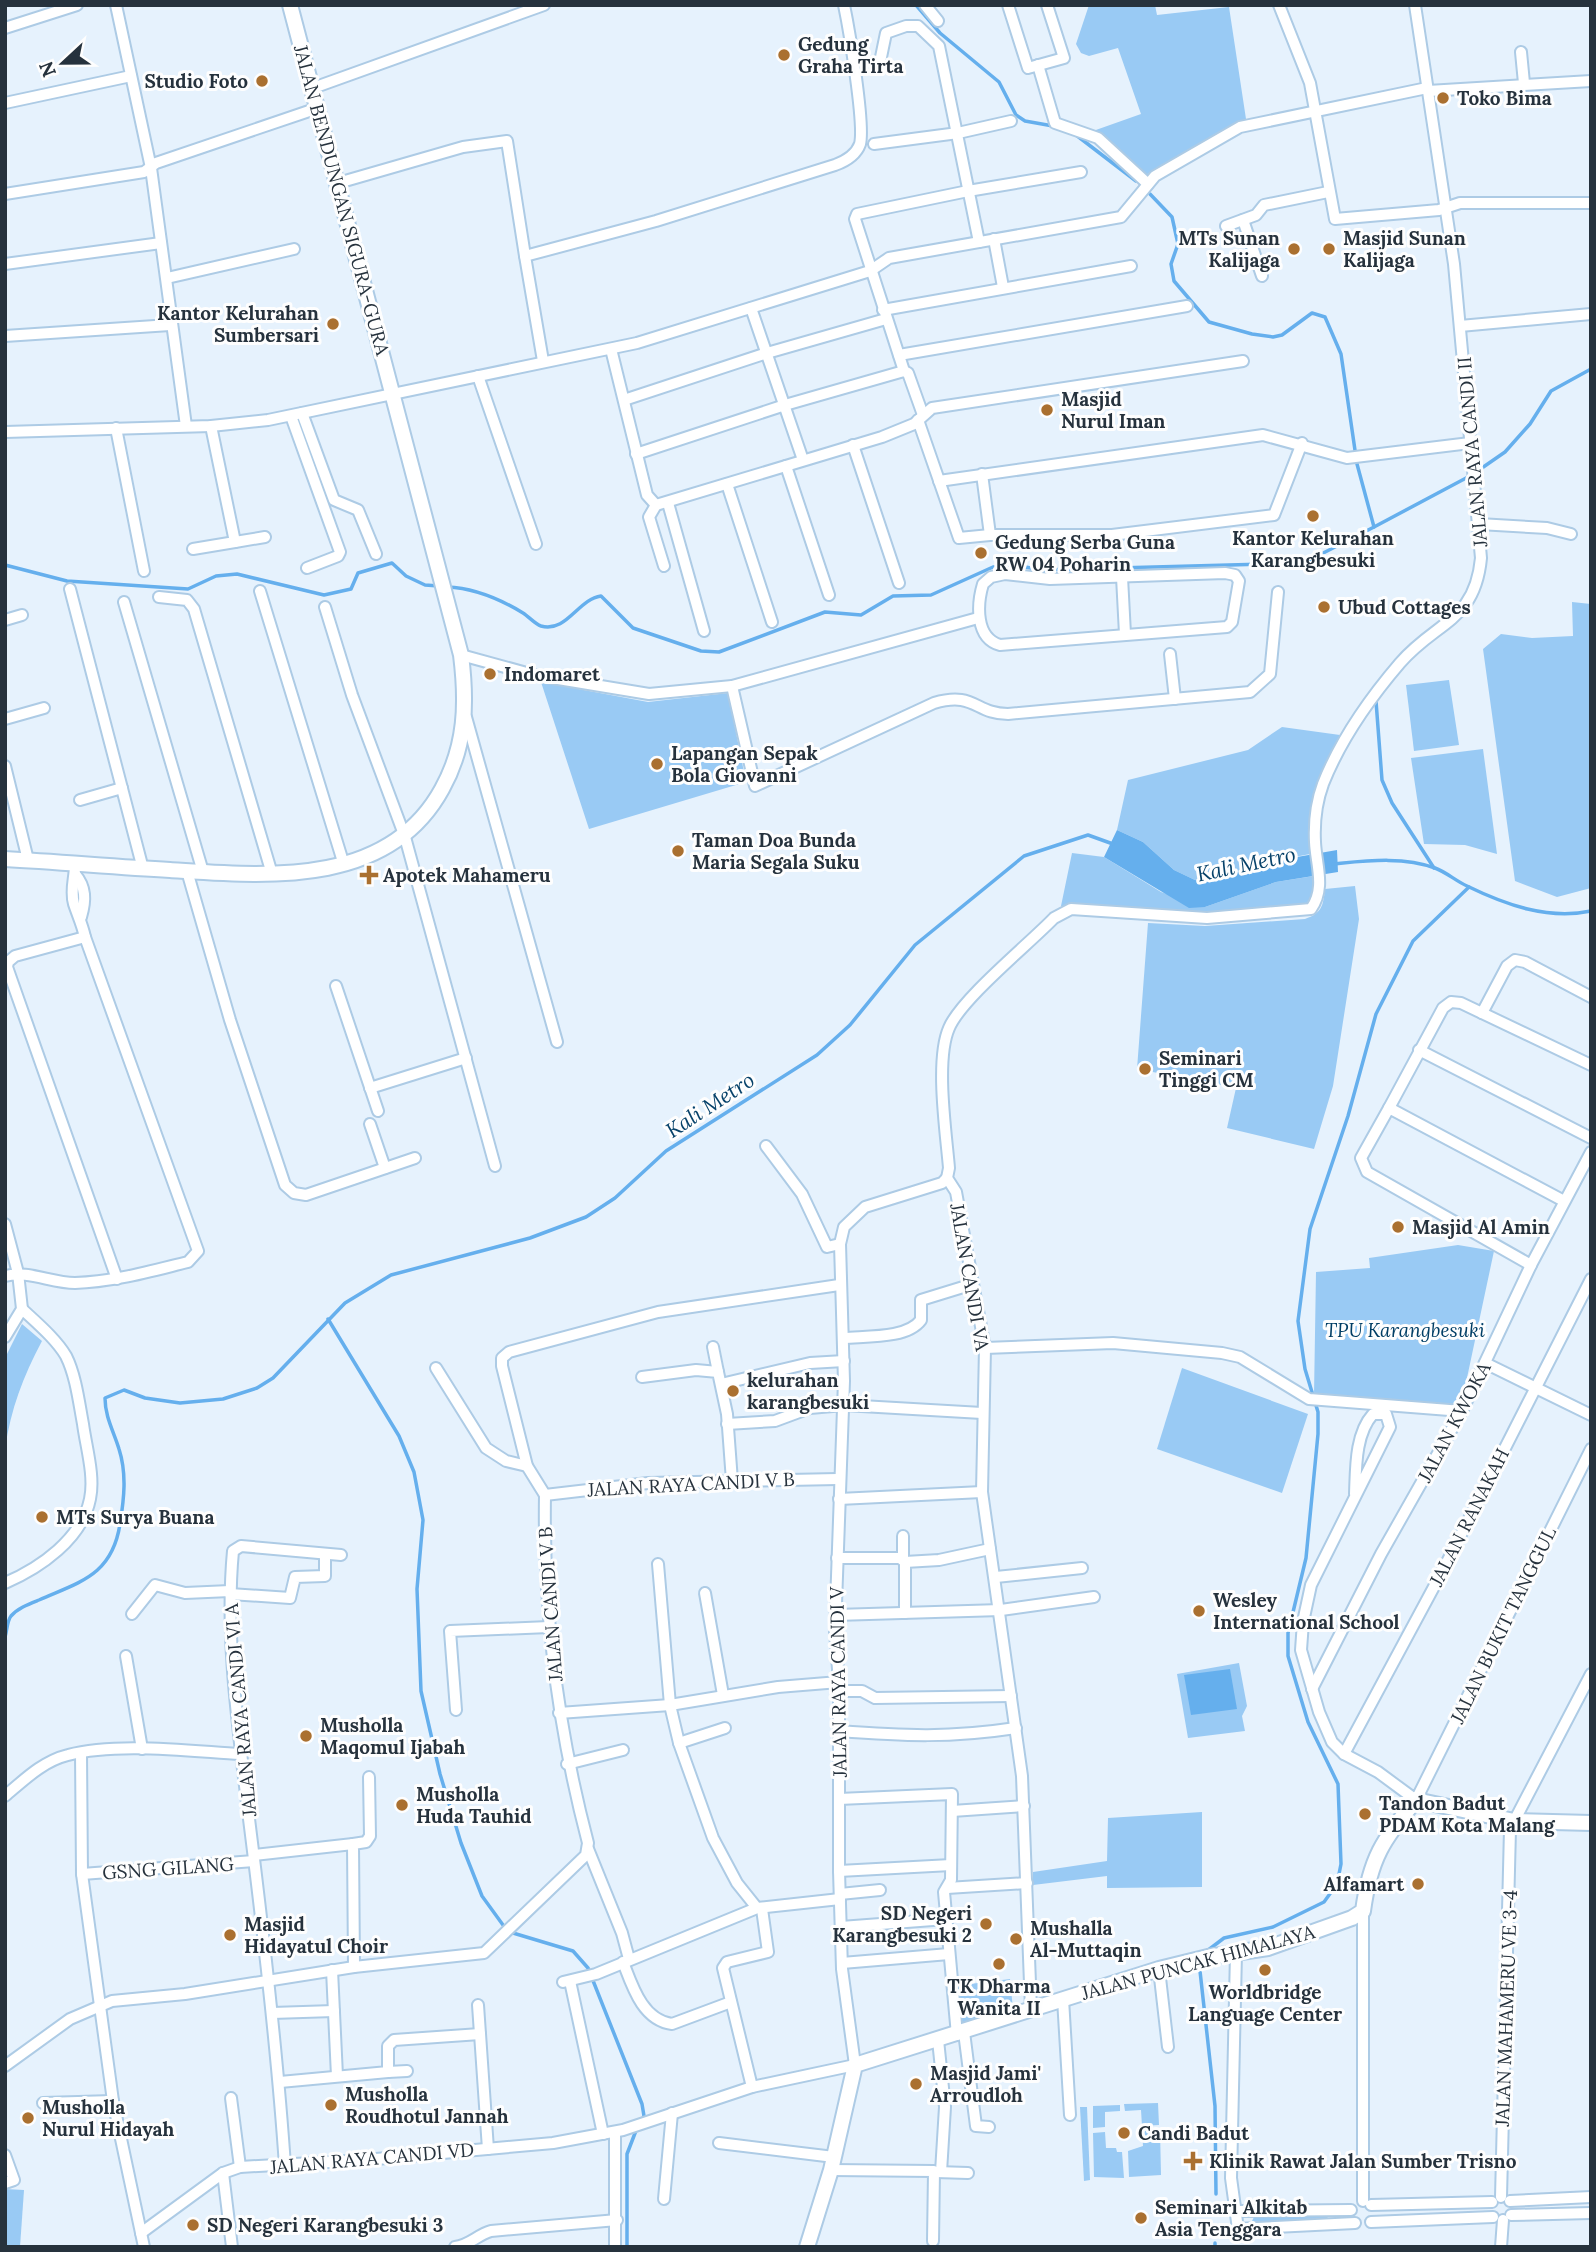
<svg xmlns="http://www.w3.org/2000/svg" width="1596" height="2252" viewBox="0 0 1596 2252" font-family="Lora,serif">
<style>
.green{fill:#99caf4}
.water{fill:#65afed}
.lines{fill:none;stroke-linecap:round;stroke-linejoin:round}
.stream{stroke:#65afed;stroke-width:3.5}
.street-casing{stroke:#adcbe5;stroke-width:14}
.secondary-casing{stroke:#adcbe5;stroke-width:18}
.street{stroke:#fff;stroke-width:10}
.secondary{stroke:#fff;stroke-width:14}
.poi-dot{fill:#aa7030;stroke:#fefefe;stroke-width:2.5}
.labels{text-anchor:middle;dominant-baseline:central;stroke-width:6;stroke-linejoin:round;paint-order:stroke}
.poi-label{font-size:19px;font-weight:bold;fill:#26323d;stroke:#fefefe;text-anchor:start}
.street-label{font-size:19px;fill:#26323d;stroke:#fefefe}
.park-label{font-size:19px;font-style:italic;fill:#013e65;stroke:#fefefe}
.water-label{font-size:21px;font-style:italic;fill:#07426a;stroke:#fefefe}
</style>
<rect width="100%" height="100%" fill="#e6f2fd"/>
<!-- green -->
<g class="green">
<path d="M1089,5H1155L1157,15L1229,7L1246,119L1144,176L1093,131L1141,114L1118,48L1089,56L1081,53L1076,44Z"/>
<path d="M1572,602L1591,604V888L1557,897L1515,881L1483,649L1501,634L1532,638L1573,636Z"/>
<path d="M1449,680L1459,745L1414,751L1406,685Z"/>
<path d="M541,682L648,702L728,693L746,782L589,829Z"/>
<path d="M1282,727L1340,735C1321,775 1304,809 1310,854L1258,864L1211,882L1195,880L1174,870L1143,842L1117,830L1128,780L1248,750Z"/>
<path d="M1483,749L1497,854L1465,845L1424,844L1411,758Z"/>
<path d="M1072,853L1104,857L1161,892L1205,907L1276,882L1314,876L1315,887L1309,903L1301,906L1188,913L1061,906Z"/>
<path d="M1355,886L1359,919L1333,1086L1314,1149L1227,1128L1236,1088L1137,1069L1148,923L1205,926L1305,919C1322,913 1323,906 1325,889Z"/>
<path d="M1458,1245L1494,1251L1461,1406L1314,1395L1316,1272L1370,1268L1369,1258Z"/>
<path d="M22,1324L42,1341C23,1377 11,1408 5,1449V1358Z"/>
<path d="M1182,1368L1308,1414L1282,1493L1157,1449Z"/>
<path d="M1239,1663L1247,1706L1242,1716L1245,1731L1188,1738L1177,1674Z"/>
<path d="M1202,1812V1887L1107,1888V1876L1033,1885V1872L1107,1861L1108,1818Z"/>
<path d="M1010,1979L1013,2009L959,2029L954,1986Z"/>
<path d="M1158,2103L1159,2125L1142,2126L1141,2110L1125,2111L1124,2104Z"/>
<path d="M1120,2105V2111L1105,2112V2127L1093,2128V2106Z"/>
<path d="M1080,2107H1087L1090,2180L1084,2181Z"/>
<path d="M1160,2130L1161,2175L1129,2177L1128,2151L1143,2146L1142,2131Z"/>
<path d="M1105,2132L1106,2148H1116L1117,2152H1122L1124,2178L1094,2177L1093,2133Z"/>
<path d="M5,2189L24,2190L20,2247H5Z"/>
<path d="M1327,2216L1329,2221H1252L1254,2217Z"/>
</g>
<!-- water -->
<g class="water">
<path d="M1117,830L1143,842L1174,870L1195,880L1211,882L1258,864L1337,850L1338,872L1276,882L1205,907L1189,908L1104,857Z"/>
<path d="M1230,1669L1237,1709L1191,1715L1184,1675Z"/>
</g>
<g class="lines">
<!-- stream -->
<g class="stream">
<path d="M916,5L940,33L999,82L1016,115L1025,121L1053,126"/>
<path d="M1076,135L1136,181"/>
<path d="M1479,470L1505,452L1530,424L1551,391L1591,369"/>
<path d="M1374,527L1468,477"/>
<path d="M5,565L67,581L188,589L216,576L237,574L324,595L351,589L358,573L392,563L406,576L425,585L439,586"/>
<path d="M447,587C473,588 500,599 523,613C528,616 535,624 541,626C567,633 578,599 601,596L633,628L701,651L719,652L825,612L861,615L893,596L931,595L993,567L1014,565L1042,570L1266,564L1294,568L1374,527L1357,464L1341,354L1325,317L1312,313L1282,335L1273,337L1252,334L1209,322L1174,281L1171,264L1178,244L1172,217L1150,194"/>
<path d="M1376,701L1382,780L1392,803L1434,868"/>
<path d="M1333,864C1365,861 1403,856 1435,868C1446,872 1456,881 1467,886C1506,905 1548,920 1591,911"/>
<path d="M328,1319L399,1436L414,1472L423,1520L417,1589L421,1691L440,1774L461,1843L482,1896L503,1925L513,1933L573,1951L588,1968L642,2104L644,2116L641,2122"/>
<path d="M5,1637C7,1631 7,1621 11,1616C18,1608 29,1604 39,1600C79,1582 112,1576 120,1524C124,1499 127,1474 119,1449C114,1432 105,1417 105,1398L124,1390L145,1398L180,1403L223,1399L257,1388L273,1378L345,1303L391,1275L530,1238L586,1217L615,1198L666,1151L817,1055L850,1025L915,945L1024,856L1088,835L1113,844"/>
<path d="M5,1640V1691"/>
<path d="M1203,1954L1224,1938L1273,1927L1324,1902L1337,1884L1341,1864L1338,1784L1308,1722L1288,1656V1633L1306,1558L1318,1434V1412L1305,1369L1298,1321L1310,1229L1348,1116L1376,1014L1413,941L1469,887"/>
<path d="M1201,1961L1200,1971L1215,2106L1216,2194"/>
<path d="M627,2247V2154L637,2128"/>
<path d="M1215,2247V2243"/>
</g>
<defs>
<g id="street">
<path d="M116,5L151,168L186,426"/>
<path d="M925,5L938,21"/>
<path d="M1008,5L1028,68L1064,58L1047,5"/>
<path d="M1279,5L1310,83L1335,219L1439,210L1460,203H1591"/>
<path d="M5,28L77,5"/>
<path d="M1521,52L1524,83"/>
<path d="M880,62L886,33L906,26H918L939,46L979,242"/>
<path d="M1038,65L1055,123L1098,138L1148,184"/>
<path d="M313,88L544,5"/>
<path d="M1428,91L1591,81"/>
<path d="M5,103L131,76"/>
<path d="M874,144L958,133L1011,121"/>
<path d="M338,183L463,147L507,141L525,256"/>
<path d="M5,194L144,172L156,163L318,108"/>
<path d="M1243,220L1262,276"/>
<path d="M1226,226L1256,215L1264,205L1328,192"/>
<path d="M994,239L1003,287"/>
<path d="M5,264L161,243"/>
<path d="M167,278L294,249"/>
<path d="M751,308L803,460"/>
<path d="M883,310L1131,266"/>
<path d="M1460,326L1591,314"/>
<path d="M5,336L170,325"/>
<path d="M611,349L647,495L656,505"/>
<path d="M899,355L1187,306"/>
<path d="M543,361L525,256L656,221L835,165C846,161 856,155 860,144C865,124 849,29 844,5"/>
<path d="M478,376L536,544"/>
<path d="M624,400L767,353L886,319"/>
<path d="M302,413L334,500L358,510L376,554"/>
<path d="M923,415L908,373L904,371L855,219L857,214L968,191L1081,172"/>
<path d="M291,416L340,552L338,556L307,568"/>
<path d="M918,420L959,538L990,535H1112L1274,515L1302,443"/>
<path d="M116,428L144,571"/>
<path d="M5,432L211,426L268,420L637,343L870,271L889,258L1121,217L1155,176L1240,127L1427,88"/>
<path d="M853,445L899,583"/>
<path d="M636,454L785,405L904,371"/>
<path d="M786,466L829,595"/>
<path d="M982,474L990,535"/>
<path d="M939,481L1263,435L1347,458L1470,443"/>
<path d="M727,484L772,622"/>
<path d="M668,503L704,631"/>
<path d="M656,505L882,437L914,424L932,408L1243,361"/>
<path d="M656,505L649,517L664,566"/>
<path d="M1479,524L1547,528L1571,534"/>
<path d="M235,542L265,537"/>
<path d="M193,549L235,542L211,426"/>
<path d="M1225,573L1235,575L1239,581L1232,622L1227,627L1000,645C975,638 977,604 983,584L991,577L1005,574L1050,579Z"/>
<path d="M1122,577L1125,634"/>
<path d="M70,589L143,869"/>
<path d="M260,591L344,865"/>
<path d="M159,597L187,600L194,609L272,874"/>
<path d="M124,602L203,872"/>
<path d="M325,607L352,695L405,837L495,1166"/>
<path d="M5,620L22,615"/>
<path d="M1170,654L1175,699"/>
<path d="M461,655L534,675L649,694L732,686L978,618"/>
<path d="M732,686L755,786L934,703C975,691 975,714 1008,714L1250,692L1270,674L1278,592"/>
<path d="M466,717L557,1042"/>
<path d="M5,719L44,708"/>
<path d="M5,766L28,860"/>
<path d="M80,800L122,788"/>
<path d="M187,871L230,1020L285,1185L294,1193L306,1195L415,1158"/>
<path d="M75,874C86,887 86,900 81,917"/>
<path d="M85,937L15,956L8,962L7,967L117,1279"/>
<path d="M336,986L378,1111"/>
<path d="M1482,1013L1507,966L1515,960L1525,962L1591,997"/>
<path d="M1419,1050L1591,1138"/>
<path d="M370,1088L466,1058"/>
<path d="M1389,1108L1361,1158L1367,1172L1531,1265"/>
<path d="M370,1124L385,1168"/>
<path d="M766,1146L802,1194L827,1247L840,1244"/>
<path d="M1564,1201L1389,1108L1443,1008L1451,1002L1461,1003L1591,1065"/>
<path d="M5,1224L18,1273L22,1309L5,1337"/>
<path d="M5,1276C28,1270 51,1283 75,1283C113,1282 151,1271 188,1262L198,1251L85,937C82,924 78,916 74,904C70,890 75,878 75,865"/>
<path d="M844,1338C866,1336 907,1339 921,1320V1300L973,1284"/>
<path d="M713,1347L718,1372"/>
<path d="M985,1348L1113,1343L1222,1353L1240,1357L1309,1399L1462,1411"/>
<path d="M1485,1363L1591,1415"/>
<path d="M436,1368L486,1448L506,1461L527,1466"/>
<path d="M642,1377L696,1370L718,1372L727,1414L732,1481"/>
<path d="M721,1384L810,1363L844,1361"/>
<path d="M727,1424L775,1421L810,1408L844,1405L982,1413"/>
<path d="M1355,1494C1356,1468 1355,1434 1373,1414H1386L1390,1427L1311,1585L1303,1622L1301,1650L1319,1712L1332,1742L1344,1754L1378,1772L1416,1800L1591,1449"/>
<path d="M545,1495L527,1466L502,1366V1358L509,1352L658,1312L839,1285"/>
<path d="M545,1495L648,1483L838,1479"/>
<path d="M839,1499L982,1492"/>
<path d="M903,1536V1559"/>
<path d="M837,1558H900L905,1562"/>
<path d="M658,1564L670,1705L679,1743L713,1838L737,1883L757,1908L840,1899"/>
<path d="M996,1577L1082,1568"/>
<path d="M5,1583C40,1568 82,1539 90,1499C95,1476 86,1447 83,1424C79,1403 76,1376 66,1356C56,1339 37,1323 22,1309"/>
<path d="M705,1593L723,1695"/>
<path d="M230,1594L290,1598L295,1577L325,1576V1554"/>
<path d="M905,1613V1562L939,1560L990,1549"/>
<path d="M132,1614L155,1585L185,1593L230,1591"/>
<path d="M836,1615L1001,1610L1094,1597"/>
<path d="M126,1656L142,1749"/>
<path d="M1312,1689L1381,1554L1462,1411L1531,1265L1591,1152"/>
<path d="M839,1691H862L875,1698L1011,1696"/>
<path d="M456,1710L450,1631L549,1627"/>
<path d="M559,1713L670,1705L778,1687L839,1682"/>
<path d="M839,1731C905,1736 950,1738 1016,1728"/>
<path d="M679,1743L725,1728"/>
<path d="M81,1753L82,1874L113,2101L144,2247"/>
<path d="M1344,1754L1443,1570L1591,1279"/>
<path d="M567,1764L623,1750"/>
<path d="M5,1796C24,1780 43,1761 68,1755C116,1742 189,1751 240,1754"/>
<path d="M839,1799L952,1794L951,1880L944,1892L957,2035"/>
<path d="M952,1811L1024,1806"/>
<path d="M588,1849L622,1933L629,1959"/>
<path d="M254,1855L353,1844"/>
<path d="M839,1871L951,1865"/>
<path d="M82,1874L254,1861"/>
<path d="M947,1888L1027,1883"/>
<path d="M840,1894L880,1890"/>
<path d="M841,1927L946,1919"/>
<path d="M1236,1953L1231,2178L1238,2229L1355,2223"/>
<path d="M623,1962C632,1985 642,2020 672,2024L731,2002"/>
<path d="M842,1963L949,1954"/>
<path d="M354,1967L353,1844L366,1842L370,1836L369,1777"/>
<path d="M1159,1969L1168,2047"/>
<path d="M332,1970L337,2076"/>
<path d="M570,1981L603,2134"/>
<path d="M563,1982L596,1974L757,1908"/>
<path d="M1063,1999L1070,2115"/>
<path d="M478,2005L488,2149"/>
<path d="M1031,2009L1022,1776L982,1492L985,1348L956,1192L947,1178L949,1168C946,1132 935,1060 949,1028C961,999 1029,944 1054,918L1071,909L1207,918L1311,909C1326,888 1316,865 1315,842C1314,822 1316,803 1323,784C1340,741 1370,698 1400,663C1436,621 1475,622 1481,558L1454,264L1415,5"/>
<path d="M272,2013L334,2011"/>
<path d="M964,2032L976,2126L989,2127"/>
<path d="M938,2040L945,2107L941,2172"/>
<path d="M5,2066L70,2019L112,2001L185,1994L354,1967L484,1953L586,1855L588,1843C558,1729 543,1614 545,1495"/>
<path d="M388,2072L407,2071"/>
<path d="M280,2082L388,2072V2046L394,2040L480,2034"/>
<path d="M752,2087L723,1968L727,1962L768,1952L762,1909"/>
<path d="M231,2098L240,2167"/>
<path d="M43,2103L113,2101"/>
<path d="M719,2143L834,2157"/>
<path d="M5,2155L14,2180L5,2183"/>
<path d="M285,2166C277,2047 263,1929 248,1811C238,1726 225,1637 233,1551L241,1546L341,1555"/>
<path d="M831,2170L934,2171L933,2241"/>
<path d="M936,2172L968,2173"/>
<path d="M223,2173L232,2247"/>
<path d="M1501,2197L1510,1829L1591,1674"/>
<path d="M664,2199L672,2113"/>
<path d="M1363,2201V1911"/>
<path d="M1510,2201L1591,2197"/>
<path d="M1371,2205L1492,2202"/>
<path d="M1237,2211L1351,2210"/>
<path d="M1511,2215L1591,2213"/>
<path d="M1371,2222L1493,2217"/>
<path d="M141,2233L223,2173L240,2167L365,2160L553,2143L623,2130L752,2087L855,2065L842,1969L839,1871V1682L835,1632L844,1381L840,1244L844,1227L865,1207L942,1183L947,1178"/>
<path d="M455,2247C470,2245 477,2235 491,2231L617,2220"/>
<path d="M615,2247V2132"/>
<path d="M1501,2247L1503,2220"/>
</g>
<g id="secondary">
<path d="M5,859C60,862 115,867 170,870C266,876 388,888 442,789C466,746 467,703 461,655L290,5"/>
<path d="M807,2247L831,2170L855,2065L1159,1969L1208,1957L1268,1948L1352,1918L1363,1911C1370,1859 1383,1839 1416,1800L1514,1821L1591,1823"/>
</g>
</defs>
<!-- street casing -->
<use href="#street" class="street-casing"/>
<!-- secondary casing -->
<use href="#secondary" class="secondary-casing"/>
<!-- street -->
<use href="#street" class="street"/>
<!-- secondary -->
<use href="#secondary" class="secondary"/>
</g>
<!-- markers -->
<g class="poi-dot">
<circle cx="784" cy="55" r="7"/>
<circle cx="262" cy="81" r="7"/>
<circle cx="1443" cy="98" r="7"/>
<circle cx="1294" cy="249" r="7"/>
<circle cx="1329" cy="249" r="7"/>
<circle cx="333" cy="324" r="7"/>
<circle cx="1047" cy="410" r="7"/>
<circle cx="1313" cy="516" r="7"/>
<circle cx="981" cy="553" r="7"/>
<circle cx="1324" cy="607" r="7"/>
<circle cx="490" cy="674" r="7"/>
<circle cx="657" cy="764" r="7"/>
<circle cx="678" cy="851" r="7"/>
<path d="M365.5 864.5h7v7h7v7h-7v7h-7v-7h-7v-7h7z"/>
<circle cx="1145" cy="1069" r="7"/>
<circle cx="1398" cy="1227" r="7"/>
<circle cx="733" cy="1391" r="7"/>
<circle cx="42" cy="1517" r="7"/>
<circle cx="1199" cy="1611" r="7"/>
<circle cx="306" cy="1736" r="7"/>
<circle cx="402" cy="1805" r="7"/>
<circle cx="1365" cy="1814" r="7"/>
<circle cx="1418" cy="1884" r="7"/>
<circle cx="986" cy="1924" r="7"/>
<circle cx="230" cy="1935" r="7"/>
<circle cx="1016" cy="1939" r="7"/>
<circle cx="999" cy="1964" r="7"/>
<circle cx="1265" cy="1970" r="7"/>
<circle cx="916" cy="2084" r="7"/>
<circle cx="331" cy="2105" r="7"/>
<circle cx="28" cy="2118" r="7"/>
<circle cx="1124" cy="2133" r="7"/>
<path d="M1189.5 2150.5h7v7h7v7h-7v7h-7v-7h-7v-7h7z"/>
<circle cx="1141" cy="2218" r="7"/>
<circle cx="193" cy="2225" r="7"/>
</g>
<g class="labels">
<!-- poi labels -->
<g class="poi-label">
<text x="798" y="44">Gedung<tspan x="798" dy="22">Graha Tirta</tspan></text>
<text x="248" y="81" text-anchor="end">Studio Foto</text>
<text x="1457" y="98">Toko Bima</text>
<text x="1280" y="238" text-anchor="end">MTs Sunan<tspan x="1280" dy="22">Kalijaga</tspan></text>
<text x="1343" y="238">Masjid Sunan<tspan x="1343" dy="22">Kalijaga</tspan></text>
<text x="319" y="313" text-anchor="end">Kantor Kelurahan<tspan x="319" dy="22">Sumbersari</tspan></text>
<text x="1061" y="399">Masjid<tspan x="1061" dy="22">Nurul Iman</tspan></text>
<text x="1313" y="538" text-anchor="middle">Kantor Kelurahan<tspan x="1313" dy="22">Karangbesuki</tspan></text>
<text x="995" y="542">Gedung Serba Guna<tspan x="995" dy="22">RW 04 Poharin</tspan></text>
<text x="1338" y="607">Ubud Cottages</text>
<text x="504" y="674">Indomaret</text>
<text x="671" y="753">Lapangan Sepak<tspan x="671" dy="22">Bola Giovanni</tspan></text>
<text x="692" y="840">Taman Doa Bunda<tspan x="692" dy="22">Maria Segala Suku</tspan></text>
<text x="383" y="875">Apotek Mahameru</text>
<text x="1159" y="1058">Seminari<tspan x="1159" dy="22">Tinggi CM</tspan></text>
<text x="1412" y="1227">Masjid Al Amin</text>
<text x="747" y="1380">kelurahan<tspan x="747" dy="22">karangbesuki</tspan></text>
<text x="56" y="1517">MTs Surya Buana</text>
<text x="1213" y="1600">Wesley<tspan x="1213" dy="22">International School</tspan></text>
<text x="320" y="1725">Musholla<tspan x="320" dy="22">Maqomul Ijabah</tspan></text>
<text x="416" y="1794">Musholla<tspan x="416" dy="22">Huda Tauhid</tspan></text>
<text x="1379" y="1803">Tandon Badut<tspan x="1379" dy="22">PDAM Kota Malang</tspan></text>
<text x="1404" y="1884" text-anchor="end">Alfamart</text>
<text x="972" y="1913" text-anchor="end">SD Negeri<tspan x="972" dy="22">Karangbesuki 2</tspan></text>
<text x="244" y="1924">Masjid<tspan x="244" dy="22">Hidayatul Choir</tspan></text>
<text x="1030" y="1928">Mushalla<tspan x="1030" dy="22">Al-Muttaqin</tspan></text>
<text x="999" y="1986" text-anchor="middle">TK Dharma<tspan x="999" dy="22">Wanita II</tspan></text>
<text x="1265" y="1992" text-anchor="middle">Worldbridge<tspan x="1265" dy="22">Language Center</tspan></text>
<text x="930" y="2073">Masjid Jami'<tspan x="930" dy="22">Arroudloh</tspan></text>
<text x="345" y="2094">Musholla<tspan x="345" dy="22">Roudhotul Jannah</tspan></text>
<text x="42" y="2107">Musholla<tspan x="42" dy="22">Nurul Hidayah</tspan></text>
<text x="1138" y="2133">Candi Badut</text>
<text x="1209" y="2161">Klinik Rawat Jalan Sumber Trisno</text>
<text x="1155" y="2207">Seminari Alkitab<tspan x="1155" dy="22">Asia Tenggara</tspan></text>
<text x="207" y="2225">SD Negeri Karangbesuki 3</text>
</g>
<!-- street labels -->
<g class="street-label">
<text transform="translate(342 200) rotate(75)">JALAN BENDUNGAN SIGURA-GURA</text>
<text transform="translate(1472 452) rotate(-95)">JALAN RAYA CANDI II</text>
<text transform="translate(970 1277) rotate(80)">JALAN CANDI VA</text>
<text transform="translate(1454 1422) rotate(-62)">JALAN KWOKA</text>
<text transform="translate(691 1484) rotate(-3)">JALAN RAYA CANDI V B</text>
<text transform="translate(1469 1517) rotate(-63)">JALAN RANAKAH</text>
<text transform="translate(550 1604) rotate(-94)">JALAN CANDI V B</text>
<text transform="translate(1503 1625) rotate(-64)">JALAN BUKIT TANGGUL</text>
<text transform="translate(838 1682) rotate(-91)">JALAN RAYA CANDI V</text>
<text transform="translate(240 1710) rotate(-95)">JALAN RAYA CANDI VI A</text>
<text transform="translate(168 1868) rotate(-4)">GSNG GILANG</text>
<text transform="translate(1198 1962) rotate(-15)">JALAN PUNCAK HIMALAYA</text>
<text transform="translate(1506 2008) rotate(-88)">JALAN MAHAMERU VE 3-4</text>
<text transform="translate(372 2158) rotate(-5)">JALAN RAYA CANDI VD</text>
</g>
<!-- park labels -->
<g class="park-label">
<text x="1405" y="1330">TPU Karangbesuki</text>
</g>
<!-- water labels -->
<g class="water-label">
<text transform="translate(1246 864) rotate(-12)">Kali Metro</text>
<text transform="translate(710 1105) rotate(-33)">Kali Metro</text>
</g>
</g>
<!-- border -->
<rect width="1596" height="2252" fill="none" stroke="#26323d" stroke-width="14"/>
<!-- north arrow -->
<g transform="translate(63 63) rotate(248)" stroke="#fefefe" stroke-width="5" paint-order="stroke">
<path d="M0-5L12 26L0 18L-12 26Z" fill="#26323d"/>
<text y="-10" font-size="19" font-weight="bold" text-anchor="middle" fill="#26323d">N</text>
</g>
</svg>
